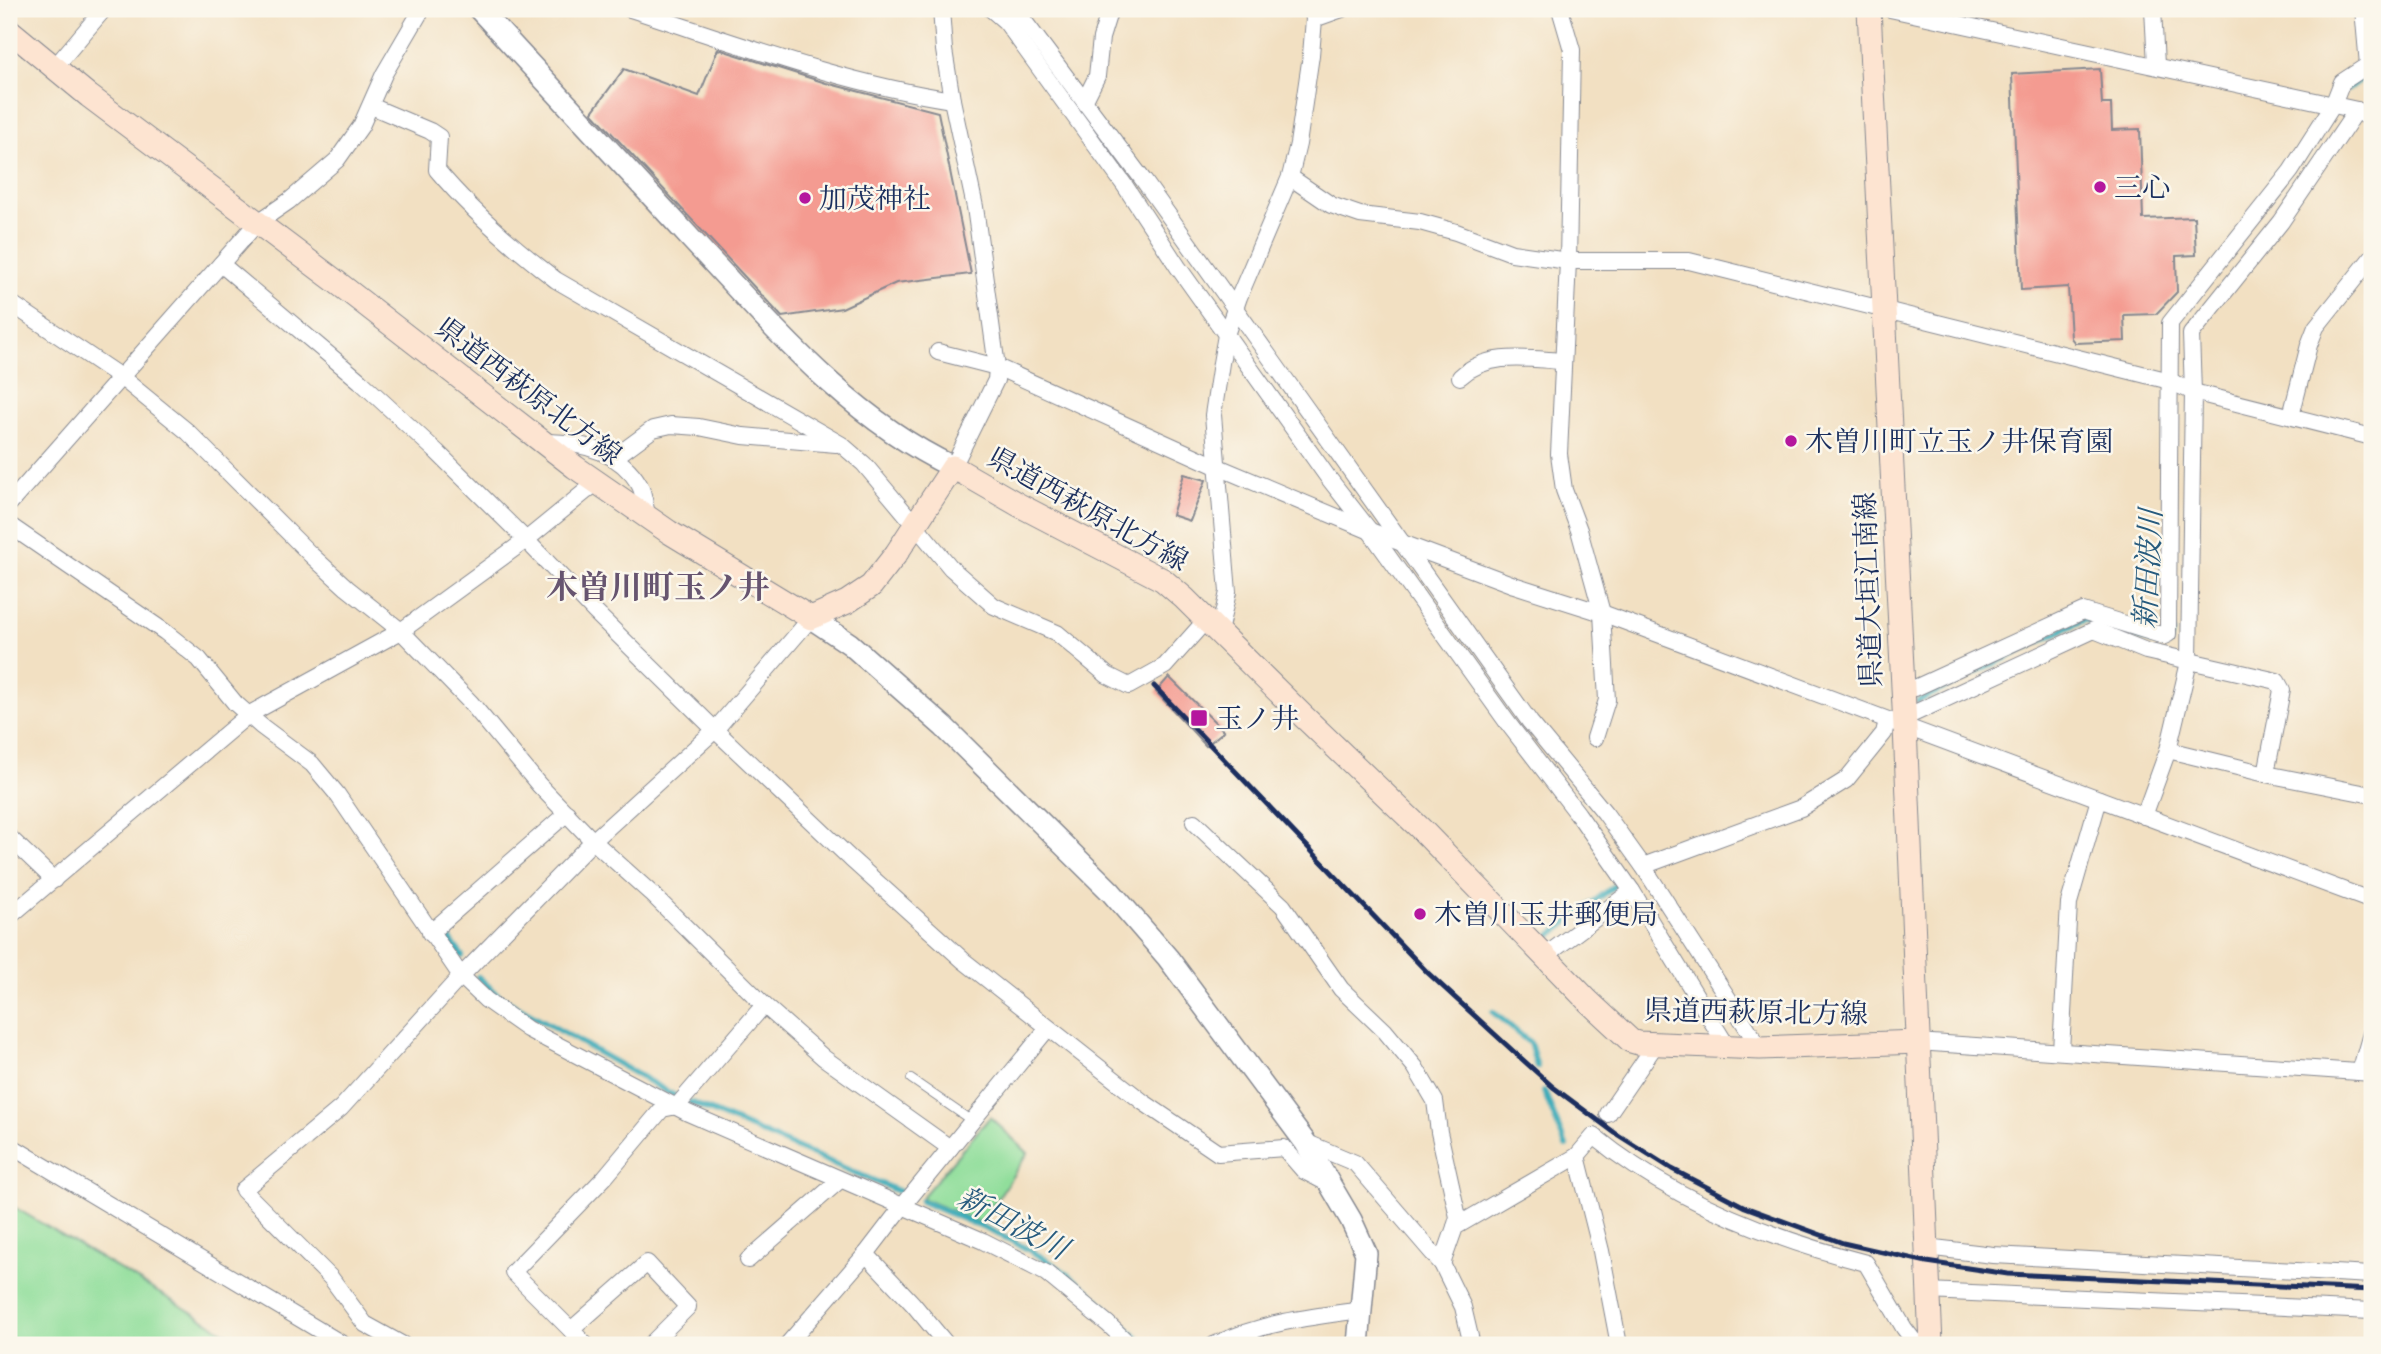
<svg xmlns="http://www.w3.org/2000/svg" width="2381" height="1354" viewBox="0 0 2381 1354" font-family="'IM FELL Great Primer','Noto Serif JP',serif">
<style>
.green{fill:#91de9b;stroke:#56867c;stroke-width:2}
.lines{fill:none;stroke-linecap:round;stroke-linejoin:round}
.stream{stroke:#3dacb9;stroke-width:6}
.building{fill:#f49b91}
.service-casing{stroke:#868890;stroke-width:10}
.minor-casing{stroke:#868890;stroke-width:18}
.tertiary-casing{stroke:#868890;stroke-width:24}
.secondary-casing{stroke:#868890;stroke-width:25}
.service{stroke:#fff;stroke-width:8}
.minor{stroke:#fff;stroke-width:16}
.tertiary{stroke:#fff;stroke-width:21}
.secondary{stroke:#fde4d1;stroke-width:23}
.rail{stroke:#1b2f5e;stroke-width:5}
.poi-dot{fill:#b5179e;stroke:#fbf7ec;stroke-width:2.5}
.labels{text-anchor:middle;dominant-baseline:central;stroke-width:5;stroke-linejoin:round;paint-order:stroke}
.poi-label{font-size:28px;fill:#1b2f5e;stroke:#fbf7ec;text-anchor:start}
.street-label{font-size:28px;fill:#1b2f5e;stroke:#fbf7ec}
.water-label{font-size:30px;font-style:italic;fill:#275b7e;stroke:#fbf7ec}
.quarter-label{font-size:32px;font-weight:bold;fill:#675570;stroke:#fbf7ec}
</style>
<rect width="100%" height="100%" fill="#fbf7ec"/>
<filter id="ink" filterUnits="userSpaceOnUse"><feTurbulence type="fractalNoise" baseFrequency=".0143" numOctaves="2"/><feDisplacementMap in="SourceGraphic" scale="14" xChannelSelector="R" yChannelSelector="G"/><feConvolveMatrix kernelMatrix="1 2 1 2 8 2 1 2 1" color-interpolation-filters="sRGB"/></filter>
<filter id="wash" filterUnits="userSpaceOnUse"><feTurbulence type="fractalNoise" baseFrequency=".00686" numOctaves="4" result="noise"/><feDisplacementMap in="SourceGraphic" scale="28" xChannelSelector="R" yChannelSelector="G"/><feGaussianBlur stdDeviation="1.57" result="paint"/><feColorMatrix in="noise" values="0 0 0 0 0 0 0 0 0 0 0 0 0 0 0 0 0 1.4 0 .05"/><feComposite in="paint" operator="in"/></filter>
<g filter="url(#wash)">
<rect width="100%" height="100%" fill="#f2e0c2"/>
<!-- green -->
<g class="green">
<path d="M990,1117L1028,1153L981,1223L921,1198Z"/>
<path d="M9,1204L247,1345H9Z"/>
</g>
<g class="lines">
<!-- stream -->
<g class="stream">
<path d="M2347,89L2372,73"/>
<path d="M2103,625L2161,645L2169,644L2173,634"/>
<path d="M1918,701L2085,619L2089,621"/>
<path d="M1551,935L1617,884"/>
<path d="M449,938L462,956"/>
<path d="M478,977L499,996L675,1096"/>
<path d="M1493,1012L1530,1043L1537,1067"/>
<path d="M1544,1091L1566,1146"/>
<path d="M690,1102L900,1192"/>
<path d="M921,1201C965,1220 1011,1237 1051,1263C1086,1285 1115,1317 1144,1345"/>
</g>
</g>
<g id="blocks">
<!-- building -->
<g class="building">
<path d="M718,49L826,83L938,112L971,274L896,283L842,308L782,317L592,112L624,69L699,96Z"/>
<path d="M2100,69L2102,104H2111L2112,130L2140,129L2143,219L2194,217L2196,255L2176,256L2177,292L2156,314L2124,315L2125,341L2075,343L2071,338L2068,287L2021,290L2012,74Z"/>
<path d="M1184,474L1206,480L1190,521L1172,515Z"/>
<path d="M1169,677L1224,731L1206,746L1156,692Z"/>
</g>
</g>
</g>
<g filter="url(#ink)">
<use href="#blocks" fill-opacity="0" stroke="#868890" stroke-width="2"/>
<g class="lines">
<defs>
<path id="service" d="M911,1079L972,1121"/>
<g id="minor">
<path d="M630,9C736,43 841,83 952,100"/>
<path d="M941,9L944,50L952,100L975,207L997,367L996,380L953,467"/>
<path d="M991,9L1006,22L1125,186L1178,267L1327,476L1370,531L1507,722L1578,814L1632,891L1728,1048"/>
<path d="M1015,9L1144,181L1530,722L1605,813L1643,866L1760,1048"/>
<path d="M1560,9L1572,50L1568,261L1559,454L1564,490L1579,530L1602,613L1607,700L1595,738"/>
<path d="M1890,9L2357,110L2372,120V136"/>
<path d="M2153,9L2156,65"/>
<path d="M1314,19L1342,9"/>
<path d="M54,68L104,9"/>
<path d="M1085,100L1097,76L1101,38L1110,9"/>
<path d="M371,106L430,131L439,137L437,170C472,212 513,247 556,280L842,445L864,464L951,568L994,606L1057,633L1107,675L1129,686L1165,666L1206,620"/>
<path d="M1290,177L1331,205L1360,215L1420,222L1456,232L1512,253L1568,261H1689L2170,381L2193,392L2372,437"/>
<path d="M221,264L360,381L437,452L526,540L594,611L715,730L851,859L964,961L1143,1102L1218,1153L1284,1148L1304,1171L1329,1184"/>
<path d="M9,302L122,378L188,432L310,554L347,588L401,631L471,703L539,785L593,841L653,895L764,1005L824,1058L950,1148"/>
<path d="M938,352L997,367L1216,466L1370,531L1514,585L1602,613L2372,901"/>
<path d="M1460,377C1488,351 1529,359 1563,361"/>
<path d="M2291,416L2309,345L2316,327L2372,257"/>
<path d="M544,442C581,442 619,450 639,484C644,492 645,506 647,516"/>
<path d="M615,457L653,429L671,425L699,427L743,436L836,444"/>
<path d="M9,504L257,223L289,201L337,160L361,126L384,74L422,9"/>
<path d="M9,525L165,632L199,659L235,703L261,726L312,764L337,794L461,976L486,1000L527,1029L688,1113L983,1241L1046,1273L1108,1324L1130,1345"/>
<path d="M1219,632L1228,592L1213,415L1221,363L1226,335L1239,297L1290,177L1298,144L1311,55L1314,19L1312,9"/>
<path d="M1903,689L1915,688L2083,611L2164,636L2168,634L2170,323L2291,171L2333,105L2342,82L2368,65L2363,9"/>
<path d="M1904,718L2094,630L2146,651L2277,681L2282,690L2266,774L2372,795"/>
<path d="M2168,750L2266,774"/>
<path d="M2144,816L2168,750L2189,662L2193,392L2191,334L2281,222L2357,110"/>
<path d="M1194,822L1283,906L1341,989L1385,1031L1415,1067L1435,1101L1439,1132L1458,1217L1455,1227"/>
<path d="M9,837L54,880"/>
<path d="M1643,866L1801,808L1846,780L1884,733L1887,720"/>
<path d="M9,917L248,715L401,631L526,540L597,482"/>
<path d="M430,933L567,813"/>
<path d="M1545,956L1632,891"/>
<path d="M1917,1042L2372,1073"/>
<path d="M2061,1051L2069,903L2099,799"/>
<path d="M2360,1072L2372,1030"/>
<path d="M1608,1114L1656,1044"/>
<path d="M1305,1142L1355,1163L1442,1264L1463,1307L1472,1345"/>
<path d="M9,1145L344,1345"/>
<path d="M1577,1156L1601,1251L1619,1345"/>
<path d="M1926,1247L1993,1255L2372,1275"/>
<path d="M866,1254L913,1304L947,1345"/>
<path d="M748,1260L840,1180"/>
<path d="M1442,1264L1455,1227L1577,1156L1594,1136C1672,1200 1769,1238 1866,1263L1904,1328L1917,1345"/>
<path d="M1928,1291L2372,1311"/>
<path d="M571,1330L647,1263L688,1307L650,1345"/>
<path d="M403,1345L365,1324L331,1278L243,1190L341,1108L461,976L593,841L715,730L811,618"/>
<path d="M586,1345L513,1272L605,1177L662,1109L677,1106L764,1005"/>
<path d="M787,1345L866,1254L902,1207L1048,1028"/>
<path d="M1214,1345C1264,1322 1308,1317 1362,1310"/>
</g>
<g id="tertiary">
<path d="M479,9C550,86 621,162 691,239C770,323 847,417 953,467"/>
<path d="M811,618L850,644L944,727L1111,892L1168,958L1305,1142L1351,1220L1366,1253L1358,1345"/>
</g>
<g id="secondary">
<path d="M1869,9L1905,727L1931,1345"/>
<path d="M9,30L89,96L334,280L575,467L669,532L811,618L847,602L871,586L896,554L953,467L1019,505L1163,580L1184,598L1303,716L1423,831L1588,1001L1631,1041L1638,1043L1760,1048L1917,1042"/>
</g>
</defs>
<!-- service casing -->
<use href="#service" class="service-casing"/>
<!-- minor casing -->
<use href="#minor" class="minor-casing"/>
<!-- tertiary casing -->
<use href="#tertiary" class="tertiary-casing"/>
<!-- secondary casing -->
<use href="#secondary" class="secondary-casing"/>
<!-- service -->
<use href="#service" class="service"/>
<!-- minor -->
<use href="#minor" class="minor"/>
<!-- tertiary -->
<use href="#tertiary" class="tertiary"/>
<!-- secondary -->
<use href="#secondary" class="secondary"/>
<!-- rail -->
<path class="rail" d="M1154,686L1428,973L1512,1050L1553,1087L1615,1133L1672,1169L1745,1207L1843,1243L1927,1262L2008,1274L2372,1290"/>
</g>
</g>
<!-- markers -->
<g class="poi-dot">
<circle cx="2100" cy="187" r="7"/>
<circle cx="805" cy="198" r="7"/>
<circle cx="1791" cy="441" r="7"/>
<rect x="1190" y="709" width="18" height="18" rx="3.5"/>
<circle cx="1420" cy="914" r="7"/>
</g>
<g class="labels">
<!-- poi labels -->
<g class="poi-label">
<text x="2114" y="187">三心</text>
<text x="819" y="198">加茂神社</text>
<text x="1805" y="441">木曽川町立玉ノ井保育園</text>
<text x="1215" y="718">玉ノ井</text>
<text x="1434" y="914">木曽川玉井郵便局</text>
</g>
<!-- street labels -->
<g class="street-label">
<text transform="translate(529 391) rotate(37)">県道西萩原北方線</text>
<text transform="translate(1088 509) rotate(29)">県道西萩原北方線</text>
<text transform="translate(1868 590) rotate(-92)">県道大垣江南線</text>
<text transform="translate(1756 1012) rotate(1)">県道西萩原北方線</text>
</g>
<!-- water labels -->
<g class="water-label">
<text transform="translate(2148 569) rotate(-87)">新田波川</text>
<text transform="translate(1013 1223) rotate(28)">新田波川</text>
</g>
<!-- quarter labels -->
<g class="quarter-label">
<text x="658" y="587">木曽川町玉ノ井</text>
</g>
</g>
<!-- margin -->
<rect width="2381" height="1354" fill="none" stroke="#fbf7ec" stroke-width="35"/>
</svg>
